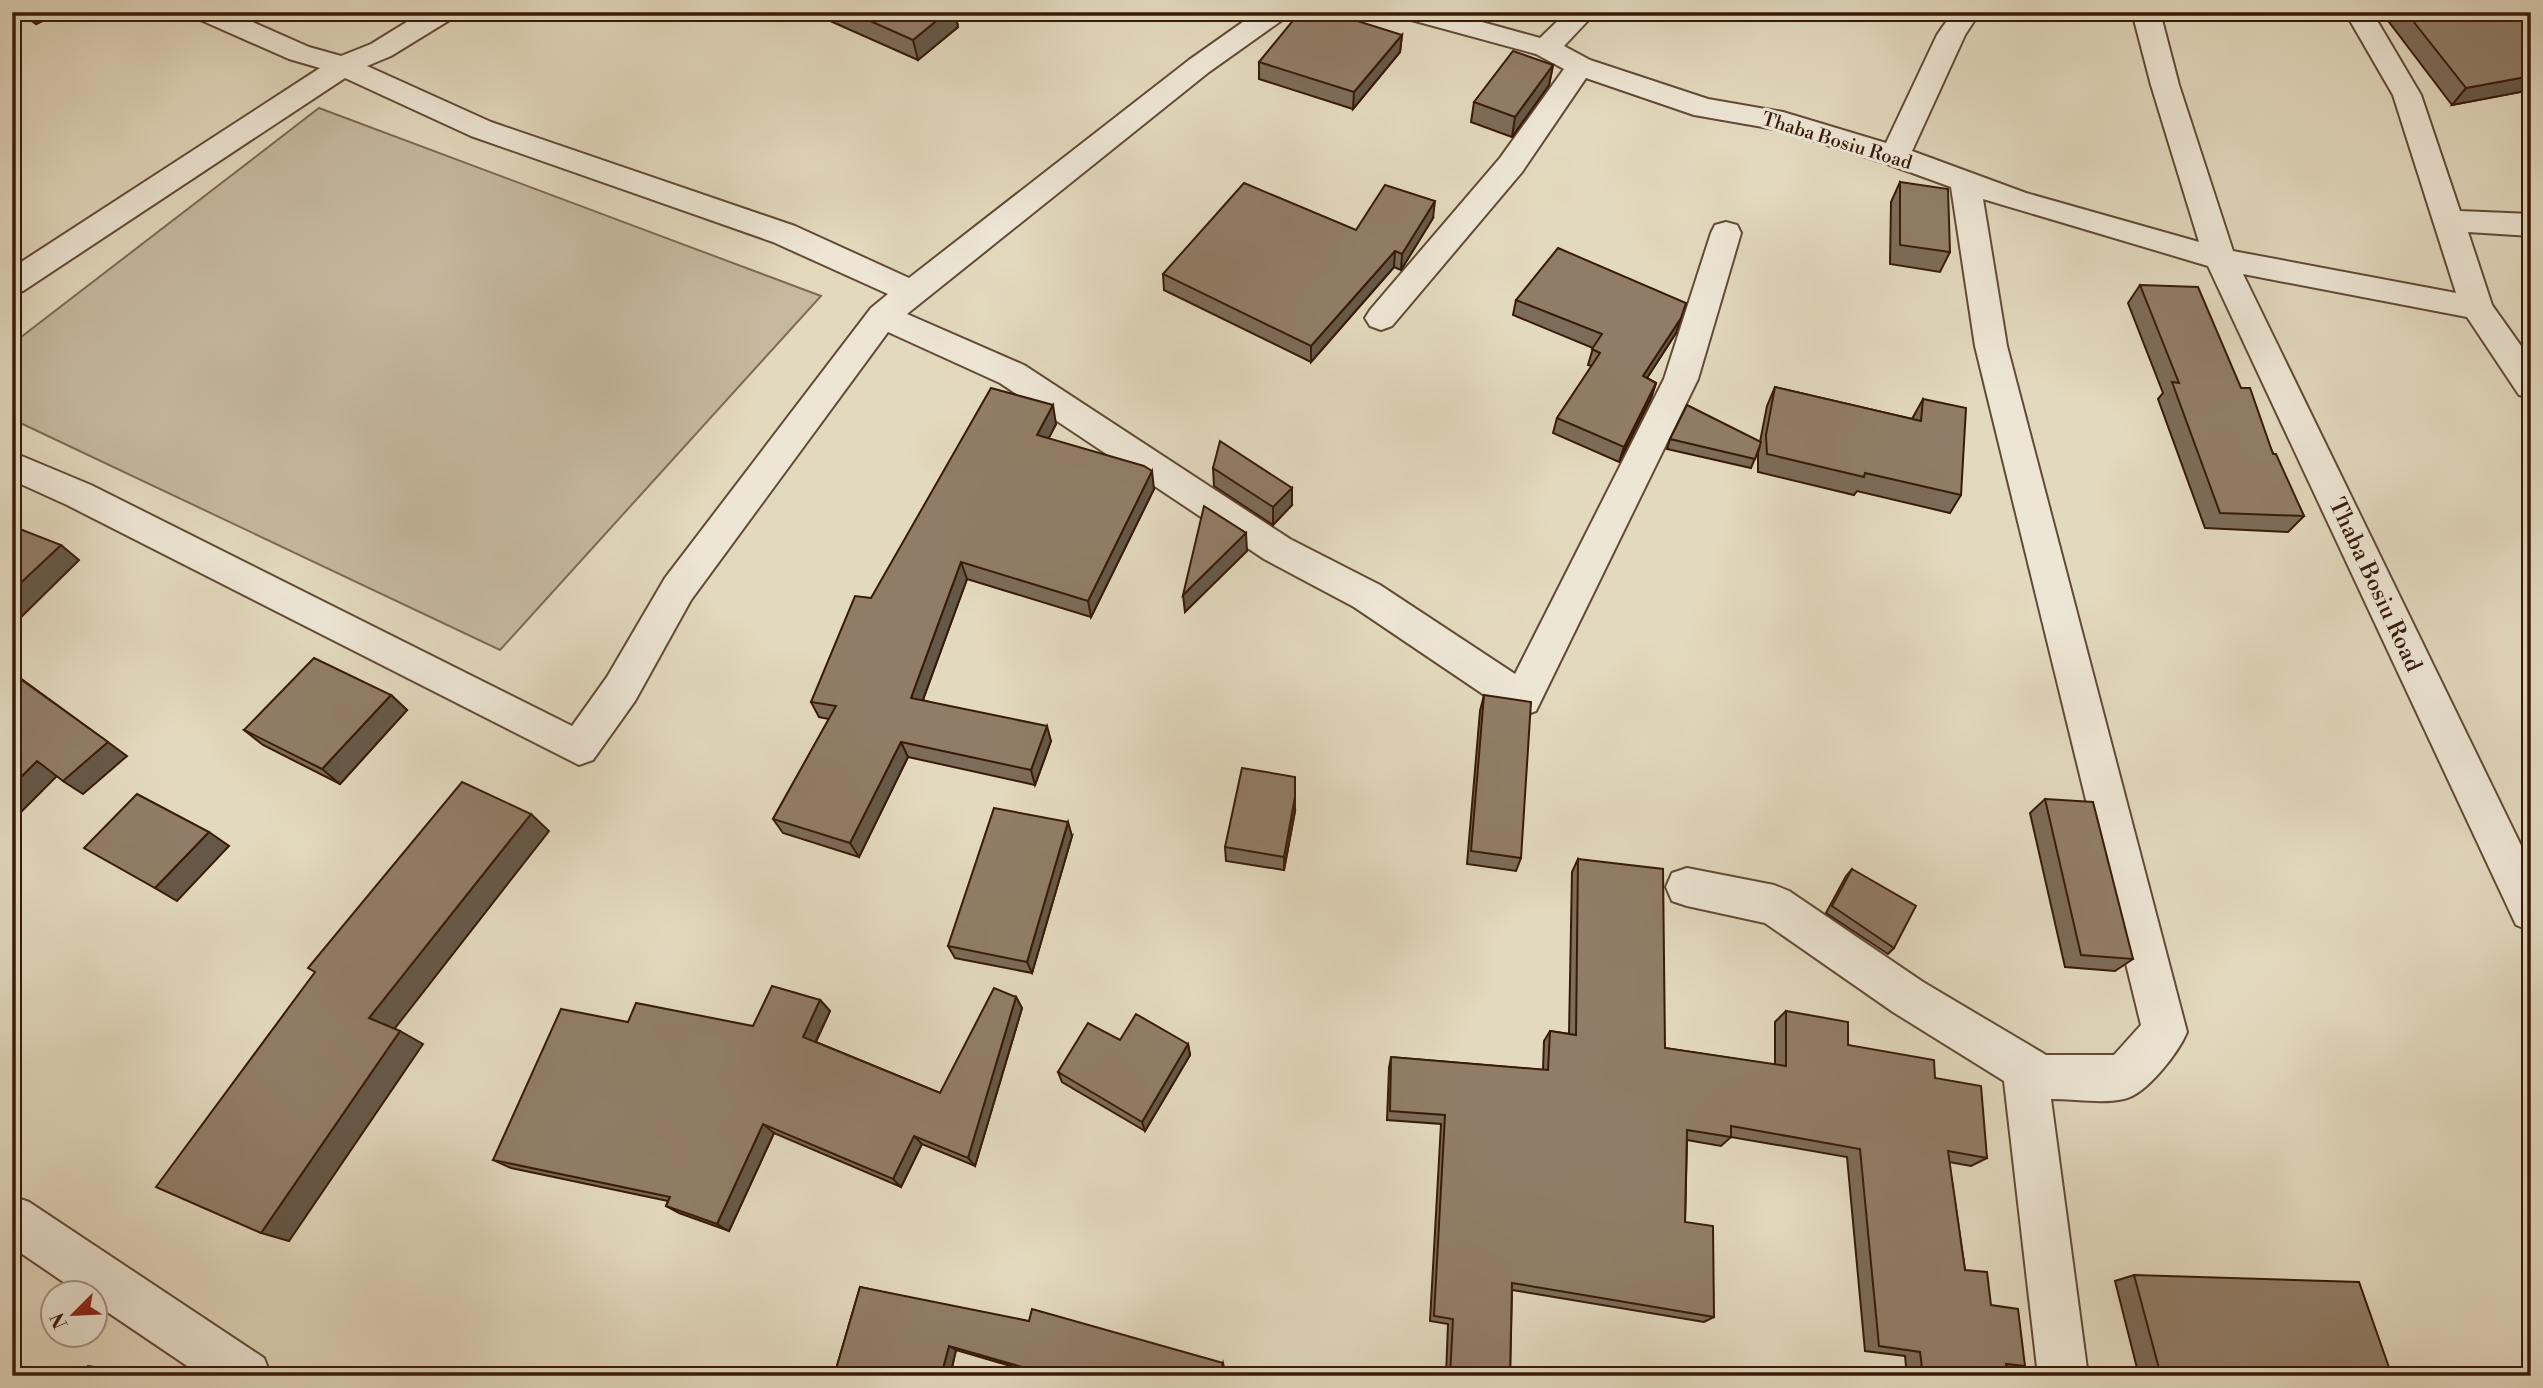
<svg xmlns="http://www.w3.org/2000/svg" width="2543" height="1388" viewBox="0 0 2543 1388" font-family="'Libre Bodoni',serif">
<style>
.green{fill:#c6b99f;stroke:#7f6a54;stroke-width:2}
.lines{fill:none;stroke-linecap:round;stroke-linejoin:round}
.minor-casing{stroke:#634a36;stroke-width:4}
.minor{fill:#ede6d5;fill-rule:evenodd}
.wall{fill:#7d6c59;stroke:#381a08;stroke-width:2}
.shaded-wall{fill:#665848;stroke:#381a08;stroke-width:2}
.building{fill:#917d67;stroke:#381a08;stroke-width:2}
.labels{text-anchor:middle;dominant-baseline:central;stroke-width:6;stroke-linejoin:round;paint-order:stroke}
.far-street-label{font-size:19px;fill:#381a08;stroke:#ede6d5}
.street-label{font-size:23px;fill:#381a08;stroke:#ede6d5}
</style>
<rect width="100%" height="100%" fill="#e3d9be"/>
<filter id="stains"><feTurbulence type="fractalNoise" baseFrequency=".00286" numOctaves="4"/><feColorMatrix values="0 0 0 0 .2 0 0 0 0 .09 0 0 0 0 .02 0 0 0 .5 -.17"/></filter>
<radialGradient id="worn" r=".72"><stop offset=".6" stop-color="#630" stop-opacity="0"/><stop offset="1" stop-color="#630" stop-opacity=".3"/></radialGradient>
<!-- green -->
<path class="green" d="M319,108L821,296L500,650L12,419V344Z"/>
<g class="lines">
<defs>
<g id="minor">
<path d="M193,12H230L309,47L341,56L371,44L423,12H456L453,18L391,56L367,66L491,122L795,226L909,278L1189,60L1257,12H1288L1285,18L1209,72L907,314L1024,365L1290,539L1380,585L1515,674L1664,379L1711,233L1715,225L1726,222L1737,225L1741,233L1698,379L1536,711L1522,716L1508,711L1354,607L1264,559L1000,383L888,332L691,600L635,701L593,760L579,765L67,505L12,480V452L91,485L572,726L607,677L665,578L871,308L888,294L773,242L471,136L345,78L23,291L12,294V268L320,68L289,59L196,18Z"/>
<path d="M1401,12H1446L1540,38L1567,12H1596L1564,46L1590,60L1708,99L1783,112L1886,143L1937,35L1953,12H1980L1965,35L1912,151L2026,193L2199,242L2151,85L2132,12H2160L2179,85L2233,251L2456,293L2393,95L2345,12H2372L2421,95L2460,211L2531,214V236L2468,232L2492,305L2531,360V398L2519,395L2467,317L2243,274L2531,866V931L2516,925L2208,266L1983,199L2007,346L2187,1032C2179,1052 2146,1095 2124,1099C2102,1104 2074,1099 2051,1099L2088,1376H2038L2004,1081L1893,1012L1765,923L1687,906L1672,901L1666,887L1672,873L1687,868L1774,885L1789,891L1923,982L2041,1052L2046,1055H2114L2141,1025L1975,346L1951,187L1885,163L1780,130L1694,115L1586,78L1522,172L1392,326L1381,330L1370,326L1365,318L1370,310L1500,158L1564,69L1536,54L1404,18Z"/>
<path d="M12,1196L29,1202L264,1358L271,1376H202L94,1303V1294H81L12,1247Z"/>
</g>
</defs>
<!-- minor casing -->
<use href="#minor" class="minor-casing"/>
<!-- minor -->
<use href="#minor" class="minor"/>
</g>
<!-- wall -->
<g class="wall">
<path d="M19,12H61L36,24Z"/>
<path d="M394,12H418L407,19Z"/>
<path d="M810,12H955L958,27L918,60Z"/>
<path d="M2391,12H2531V90L2452,105L2386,18Z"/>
<path d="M1402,35L1400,52L1353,109L1259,79V62Z"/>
<path d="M1553,65L1549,85L1512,137L1471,122L1474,102Z"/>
<path d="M1900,182L1950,252L1940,272L1890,264L1891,202Z"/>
<path d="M1433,218L1401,270L1394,267L1311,362L1164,290L1163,274L1356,230Z"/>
<path d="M2140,285L2241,388L2304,516L2288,532L2205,528L2158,399L2163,393L2128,303Z"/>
<path d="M1516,300L1676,333L1647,378L1656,383L1651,398L1619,462L1553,433L1557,418L1592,366L1588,365L1593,348L1513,315Z"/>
<path d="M1775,387L1912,419L1923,399L1961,495L1950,513L1857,491L1854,495L1758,472V453L1760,446L1751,468L1667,449L1670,439L1760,442L1767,406Z"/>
<path d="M1056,424L1048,439L1154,489L1091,617L967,579L923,700L1051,741L1035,785L908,757L859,857L783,833L773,819L829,719L819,717L811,702Z"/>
<path d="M1213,468L1292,505L1273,525L1214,486Z"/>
<path d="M391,695L407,710L340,784L263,745L244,730Z"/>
<path d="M1484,695L1521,858L1516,871L1467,864L1480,711Z"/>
<path d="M2045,799L2133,959L2115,971L2065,967L2030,813Z"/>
<path d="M1295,811L1284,870L1226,861L1225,847Z"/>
<path d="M1072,836L1032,973L955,958L948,946Z"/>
<path d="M1578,859L1665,1048L1775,1065V1022L1786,1011L1848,1045L1935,1078L1987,1158L1971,1166L1949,1162L1965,1270L1991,1305L2025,1366L2007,1370L2008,1376H1907L1905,1356L1865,1351L1847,1157L1731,1137L1721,1146L1687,1140L1685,1222L1714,1317L1704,1322L1512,1290L1510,1376H1446L1448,1324L1430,1321L1441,1124L1387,1120L1389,1068L1391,1057L1543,1070L1544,1041L1550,1031L1569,1034L1572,872Z"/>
<path d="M1852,869L1894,948L1888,954L1826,913L1846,876Z"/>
<path d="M1016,997L1022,1008L975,1166L922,1144L901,1187L774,1133L729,1231L679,1213L666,1206L668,1201L511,1168L493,1160L628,1022L753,1026L820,1000L830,1011L816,1042L940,1093Z"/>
<path d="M1188,1044L1190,1055L1145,1131L1062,1082L1058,1072Z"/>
<path d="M2134,1275L2392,1376H2139L2115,1281Z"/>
<path d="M860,1287L1224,1367L1222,1376H1045L956,1350L950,1376H834Z"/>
<path d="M2476,1369L2518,1376H2448V1373Z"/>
</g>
<!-- shaded-wall -->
<g class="shaded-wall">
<path d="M26,12H61L36,24Z"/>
<path d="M404,12H418L407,19Z"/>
<path d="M947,12H955L958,27L918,60L913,40Z"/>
<path d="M1402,35L1400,52L1353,109L1354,92Z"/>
<path d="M1553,65L1549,85L1512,137L1515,117Z"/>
<path d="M2531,76V90L2452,105L2466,88Z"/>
<path d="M12,144L17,149L12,152Z"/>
<path d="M1435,201L1433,218L1401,270L1402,254Z"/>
<path d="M1395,251L1394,267L1311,362V346Z"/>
<path d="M1681,318L1676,333L1638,392L1643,376Z"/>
<path d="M1656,383L1651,398L1619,462L1624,447Z"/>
<path d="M1053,405L1056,424L1041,453L1037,435Z"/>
<path d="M1152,471L1154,489L1091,617L1088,601Z"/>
<path d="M1292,488V505L1273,525V507Z"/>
<path d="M1246,533L1247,551L1185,612L1183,595Z"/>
<path d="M61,545L79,560L12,626V591Z"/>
<path d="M961,562L967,579L918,713L911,698Z"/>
<path d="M12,672L127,756L83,794L63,781Z"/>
<path d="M391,695L407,710L340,784L322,769Z"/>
<path d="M1047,726L1051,741L1035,785L1031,770Z"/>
<path d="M901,742L908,757L859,857L850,843Z"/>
<path d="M37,761L58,775L12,821V786Z"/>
<path d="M1295,797V811L1284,870V857Z"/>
<path d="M531,814L549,831L392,1032L369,1018Z"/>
<path d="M1068,822L1072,836L1032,973L1027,962Z"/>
<path d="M209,832L229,846L177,901L155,888Z"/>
<path d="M1016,997L1022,1008L975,1166L968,1158Z"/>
<path d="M820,1000L830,1011L813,1047L803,1037Z"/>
<path d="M400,1031L423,1044L289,1241L261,1233Z"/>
<path d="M1188,1044L1190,1055L1145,1131L1142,1122Z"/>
<path d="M763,1124L774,1133L729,1231L717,1224Z"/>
<path d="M914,1136L922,1144L901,1187L893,1179Z"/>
<path d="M949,1346L956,1350L950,1376H941Z"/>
<path d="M1223,1363L1224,1367L1222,1376H1219Z"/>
<path d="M88,1366L127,1372L133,1376H102Z"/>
</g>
<!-- building -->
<g class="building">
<path d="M850,12H947L913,40Z"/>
<path d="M1300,12H1329L1402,35L1354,92L1259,62Z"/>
<path d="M2406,12H2531V76L2466,88Z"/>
<path d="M1513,51L1553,65L1515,117L1474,102Z"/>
<path d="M1900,182L1948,189L1950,252L1900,245Z"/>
<path d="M1244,183L1356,230L1385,185L1435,201L1402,254L1395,251L1311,346L1163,274Z"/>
<path d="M1558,248L1686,303L1681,318L1643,376L1656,383L1624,447L1557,418L1600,353L1592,349L1602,334L1516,300Z"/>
<path d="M2140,285L2198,287L2241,388H2250L2273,454H2276L2304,516L2220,513L2172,382L2179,383Z"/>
<path d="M1775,387L1921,421L1923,399L1966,408L1961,495L1865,473L1864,477L1767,454L1766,435Z"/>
<path d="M991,388L1053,405L1037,435L1144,466L1152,471L1088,601L961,562L911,698L1047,726L1031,770L901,742L850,843L773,819L836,706L811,702L855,596L871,598Z"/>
<path d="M1687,405L1761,442L1755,459L1670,439Z"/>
<path d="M1220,441L1292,488L1273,507L1213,468Z"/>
<path d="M1204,506L1246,533L1183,595Z"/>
<path d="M12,526L61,545L12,591Z"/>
<path d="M314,658L391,695L322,769L244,730Z"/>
<path d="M12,673L108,742L63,781L37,761L12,786Z"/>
<path d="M1484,695L1531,702L1521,858L1471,851Z"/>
<path d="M1242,768L1295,777V797L1284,857L1225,847Z"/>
<path d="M462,782L531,814L369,1018L400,1031L261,1233L156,1187L315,972L308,968Z"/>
<path d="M137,794L209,832L155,888L84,848Z"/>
<path d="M2045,799L2093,802L2133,959L2081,955Z"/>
<path d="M994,808L1068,822L1027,962L948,946Z"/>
<path d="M1578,859L1663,869L1665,1048L1786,1066V1011L1848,1022V1045L1934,1060L1935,1078L1981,1086L1987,1158L1948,1151L1965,1270L1987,1272L1991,1305L2018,1309L2025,1366L2006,1364L2008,1376H1923L1920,1352L1879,1346L1860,1149L1731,1126V1137L1687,1130L1685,1222L1713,1226L1714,1317L1512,1283L1510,1376H1450L1453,1319L1434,1316L1445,1115L1390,1111L1391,1057L1548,1070L1550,1031L1576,1035Z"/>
<path d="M1852,869L1916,906L1894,948L1832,906Z"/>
<path d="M772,986L820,1000L803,1037L940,1093L994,988L1016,997L968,1158L914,1136L893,1179L763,1124L717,1224L666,1206L670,1197L493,1160L561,1009L628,1022L636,1003L753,1026Z"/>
<path d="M1136,1014L1188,1044L1142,1122L1058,1072L1088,1023L1120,1040Z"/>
<path d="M2134,1275L2359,1282L2392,1376H2161Z"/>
<path d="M860,1287L1029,1321L1032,1309L1223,1363L1219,1376H1053L949,1346L941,1376H834Z"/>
<path d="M88,1366L102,1376H79Z"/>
<path d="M2476,1369L2518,1376H2478Z"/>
</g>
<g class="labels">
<!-- far-street labels -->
<g class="far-street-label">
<text transform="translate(1837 141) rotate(17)">Thaba Bosiu Road</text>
</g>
<!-- street labels -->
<g class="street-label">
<text transform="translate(2375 585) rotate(65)">Thaba Bosiu Road</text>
</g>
</g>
<!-- margin -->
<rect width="2543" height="1388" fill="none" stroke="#e3d9be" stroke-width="42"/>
<rect x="14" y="14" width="2515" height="1360" fill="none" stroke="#381a08" stroke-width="3.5"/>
<rect x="21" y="21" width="2501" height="1346" fill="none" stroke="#381a08" stroke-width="2"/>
<!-- north arrow -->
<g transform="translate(74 1314) rotate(246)"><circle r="33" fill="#ede6d5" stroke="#a59483" stroke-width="2"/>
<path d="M0-5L12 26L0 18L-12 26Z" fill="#8f2418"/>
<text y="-10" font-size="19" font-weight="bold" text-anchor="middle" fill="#381a08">N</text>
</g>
<rect width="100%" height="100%" filter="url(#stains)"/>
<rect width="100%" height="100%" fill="url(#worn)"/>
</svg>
